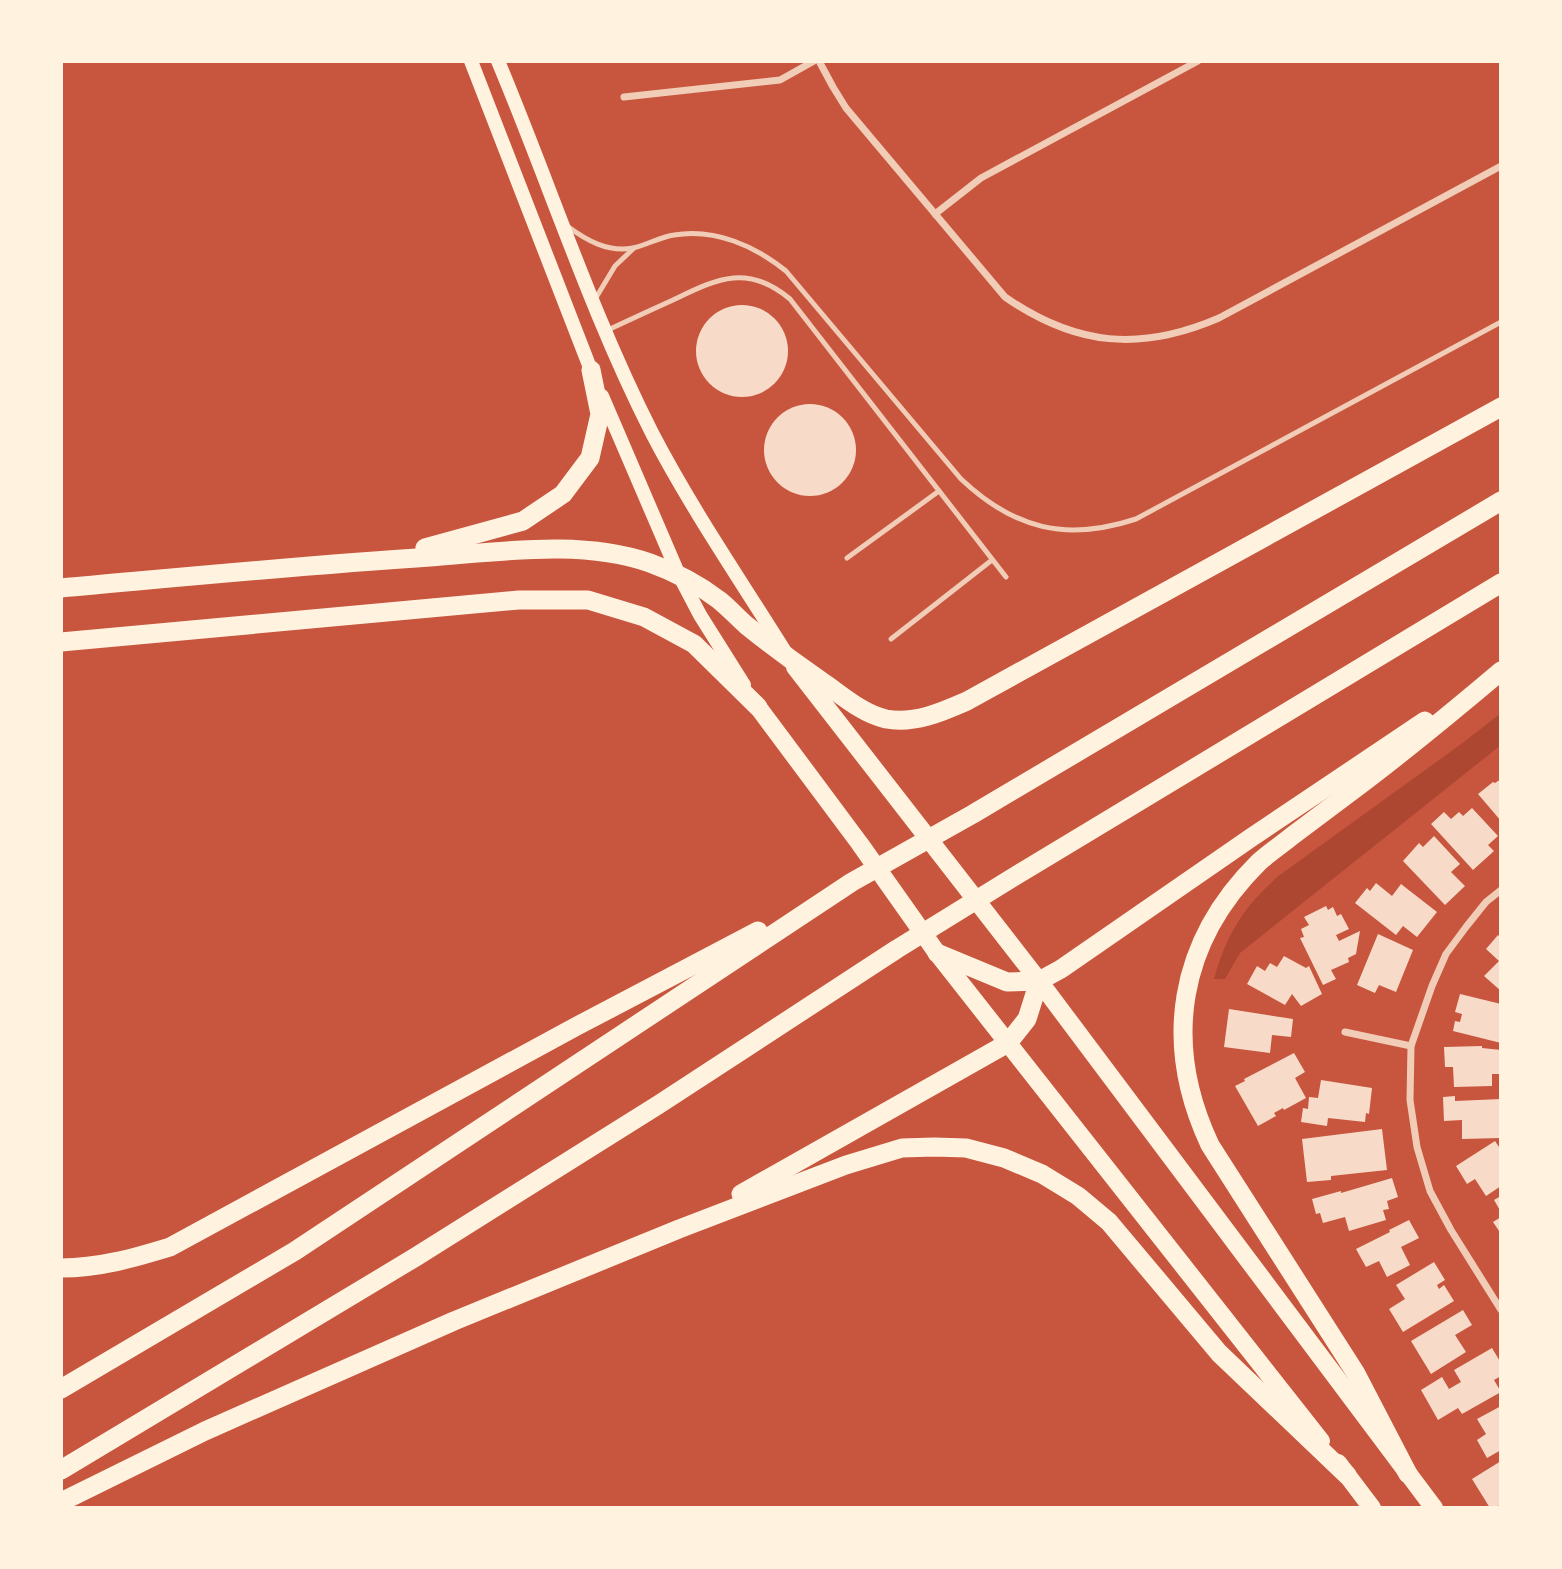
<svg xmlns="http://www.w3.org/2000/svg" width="1562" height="1569" viewBox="0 0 1562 1569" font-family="'Open Sans',sans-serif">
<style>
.green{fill:#ae4732}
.building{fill:#f7dbc8}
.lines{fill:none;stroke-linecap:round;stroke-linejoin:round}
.service{stroke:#f1ccb7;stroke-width:5}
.minor{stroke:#f1ccb7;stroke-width:7}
.secondary{stroke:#fff3e0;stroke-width:14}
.trunk{stroke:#fff3e0;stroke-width:18}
.motorway{stroke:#fff3e0;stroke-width:19}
</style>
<rect width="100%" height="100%" fill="#c8553d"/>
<!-- green -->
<path class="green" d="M1501,713V745L1240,953L1225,979H1214C1221,952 1233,926 1250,905C1258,895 1268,886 1277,877L1464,742Z"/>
<!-- building -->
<g class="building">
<circle cx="742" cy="351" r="46"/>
<circle cx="810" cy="450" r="46"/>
<path d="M1501,779V821L1478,794L1493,782L1495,783Z"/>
<path d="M1472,808L1498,836L1488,845L1494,851L1473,870L1431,824L1444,812L1451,819L1459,812L1463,816Z"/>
<path d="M1434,836L1460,864L1451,872L1465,886L1445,905L1403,861L1419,843L1423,847Z"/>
<path d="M1376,883L1392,896L1401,884L1437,912L1417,937L1403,926L1396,935L1355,903L1367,888L1370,891Z"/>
<path d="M1326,906L1328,910L1333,907L1337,916L1341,914L1349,929L1336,935L1339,941L1360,931L1356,954L1348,958L1349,962L1331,970L1336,979L1323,985L1300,938L1304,937L1301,929L1309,925L1304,917Z"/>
<path d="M1378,934L1413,950L1396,992L1379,985L1375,993L1357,985Z"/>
<path d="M1498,935L1501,938V991L1484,976L1499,961L1486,949Z"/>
<path d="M1284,956L1306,968L1309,966L1322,994L1301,1006L1292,994L1285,1005L1247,984L1257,966L1265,971L1270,963L1277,967Z"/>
<path d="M1460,994L1501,1004V1043L1453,1031L1455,1021L1460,1022L1462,1014L1455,1012Z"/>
<path d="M1229,1009L1293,1019L1291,1037L1272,1035L1270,1053L1224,1047Z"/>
<path d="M1482,1046V1048L1501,1050V1074H1492V1086L1454,1087L1453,1067H1445L1444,1047Z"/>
<path d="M1294,1053L1305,1072L1295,1078L1306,1098L1284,1110L1283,1108L1274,1113L1276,1116L1258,1126L1235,1086L1245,1081L1244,1079Z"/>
<path d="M1321,1080L1372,1088L1369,1114L1366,1113L1365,1122L1328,1118L1327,1126L1301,1122L1303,1108L1308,1109L1309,1097L1318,1098Z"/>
<path d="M1455,1096V1101L1501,1099V1138L1462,1139V1120L1444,1121L1443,1097Z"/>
<path d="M1382,1129L1387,1170L1331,1176V1180L1307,1182L1302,1139Z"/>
<path d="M1495,1141L1501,1150V1186L1486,1196L1475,1179L1467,1184L1456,1166Z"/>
<path d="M1392,1178L1398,1197L1387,1201L1389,1209L1383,1210L1386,1220L1349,1231L1345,1217L1323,1223L1320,1213L1316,1214L1312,1199L1341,1191V1193Z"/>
<path d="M1501,1196V1212L1494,1200Z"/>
<path d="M1501,1217V1234L1493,1222Z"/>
<path d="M1409,1220L1419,1238L1401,1247L1410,1265L1387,1277L1379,1261L1366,1267L1356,1249L1390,1232L1389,1230Z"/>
<path d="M1434,1262L1445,1280L1437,1285L1439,1289L1444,1285L1454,1301L1403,1332L1389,1309L1405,1299L1396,1285Z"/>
<path d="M1463,1310L1472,1325L1455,1335L1466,1352L1431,1374L1411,1341Z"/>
<path d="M1492,1348L1501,1363V1376L1494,1380L1501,1392L1462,1414L1458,1408L1438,1420L1421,1390L1442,1377L1449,1389L1461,1382L1454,1370Z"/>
<path d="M1501,1406V1450L1487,1458L1477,1440L1486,1434L1477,1419Z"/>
<path d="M1501,1461V1504L1495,1508H1490L1472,1479Z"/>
</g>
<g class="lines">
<!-- service -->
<g class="service">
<path d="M567,226C586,240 608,253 633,248C647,245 660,237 674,235C715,228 755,246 786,271L961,479C1014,529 1066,542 1136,519L1501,322"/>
<path d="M594,301L615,266L634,248"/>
<path d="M608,330C629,320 651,310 673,300C717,279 747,263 790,299L1006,577"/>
<path d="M847,558L939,491"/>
<path d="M891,639L992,560"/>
</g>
<!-- minor -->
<g class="minor">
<path d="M819,61L833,87L846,108L1005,297C1076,346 1140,352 1219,318L1501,166"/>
<path d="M624,97L780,80L814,61"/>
<path d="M935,214L981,178L1198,61"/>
<path d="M1501,890L1486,902L1466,927L1446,954L1432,986L1411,1046L1410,1100L1417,1147L1430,1191L1451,1230L1501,1310"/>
<path d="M1345,1032L1411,1046"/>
</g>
<!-- secondary -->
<g class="secondary">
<path d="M471,61L594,378"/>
<path d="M498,61C550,185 591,313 652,433C691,508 739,578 784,650"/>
<path d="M602,396L678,573L700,615L744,685"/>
</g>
<!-- trunk -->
<g class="trunk">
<path d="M795,667L1039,981L1434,1508"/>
<path d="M758,707L860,844L937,953L1321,1441"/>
<path d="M1338,1463L1372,1508"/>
</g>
<!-- motorway -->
<g class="motorway">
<path d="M425,548L523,521L563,494L590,458L600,414L591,370"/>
<path d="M61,588C184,577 307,565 430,557C500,552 582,539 650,563C675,572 698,584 719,600C729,608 737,617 746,625C772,646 799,666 827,685C845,698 864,714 886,719C915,724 942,712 967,701L1501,407"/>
<path d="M61,642L519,600H588L644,617L694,644L758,707"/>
<path d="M937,953L1007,982L1039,981L1061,969L1252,837L1425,721"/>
<path d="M741,1194L1008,1043L1027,1019L1039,981"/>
<path d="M61,1268C99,1268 134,1258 170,1247L577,1026L758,931"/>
<path d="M61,1389L295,1251L852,882L973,814L1501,501"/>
<path d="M61,1470L414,1258L658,1105L897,949L1012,878L1501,583"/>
<path d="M1408,1474L1355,1372L1210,1145C1162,1043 1178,942 1259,862C1269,853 1281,845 1292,836C1316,818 1340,800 1364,782C1411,746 1456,709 1501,671"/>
<path d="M61,1502L205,1431L454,1321L679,1229L846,1165L902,1148L934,1147L966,1148L1004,1158L1042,1174L1078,1196L1109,1222L1219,1353L1347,1475"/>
</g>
</g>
<!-- border -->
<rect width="1562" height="1569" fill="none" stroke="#fff3e0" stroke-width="126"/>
</svg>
